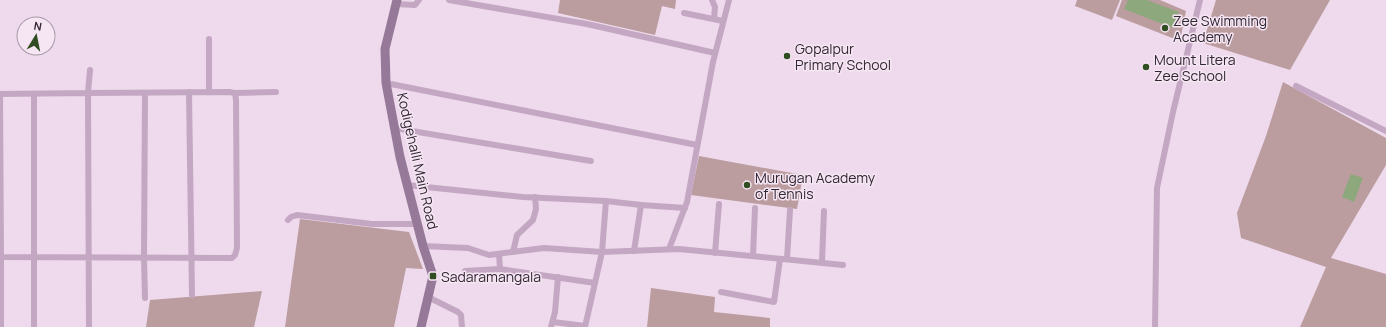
<svg xmlns="http://www.w3.org/2000/svg" width="1386" height="327" viewBox="0 0 1386 327" font-family="Manrope,sans-serif">
<style>
.green{fill:#bb9c9f}
.water{fill:#8da87d}
.lines{fill:none;stroke-linecap:round;stroke-linejoin:round}
.street{stroke:#c4a8c3;stroke-width:6}
.secondary{stroke:#967998;stroke-width:9}
.poi-dot{fill:#314e22;stroke:#f6e6f4;stroke-width:1.5}
.labels{text-anchor:middle;dominant-baseline:central;stroke-width:3;stroke-linejoin:round;paint-order:stroke}
.poi-label{font-size:14px;fill:#312732;stroke:#f6e6f4;text-anchor:start}
.street-label{font-size:14px;fill:#312732;stroke:#f6e6f4}
</style>
<rect width="100%" height="100%" fill="#eedaec"/>
<!-- green -->
<g class="green">
<path d="M560,0H676L675,9L662,6L655,35L558,13Z"/>
<path d="M1077,0H1120L1112,20L1075,6Z"/>
<path d="M1122,0H1160L1186,11L1180,41L1116,16Z"/>
<path d="M1216,0H1330L1290,70L1203,43Z"/>
<path d="M1283,82L1386,138V165L1331,258L1386,274V327H1300L1326,267L1241,238L1237,213L1266,136Z"/>
<path d="M699,156L803,175L797,209L691,195Z"/>
<path d="M300,219L409,232L423,269L406,268L394,327H285Z"/>
<path d="M651,288L715,297L714,312L770,318V327H647Z"/>
<path d="M262,291L254,327H146L150,300Z"/>
</g>
<!-- water -->
<g class="water">
<path d="M1128,0H1147L1179,12L1173,28L1124,9Z"/>
<path d="M1351,174L1363,178L1354,202L1342,197Z"/>
</g>
<g class="lines">
<!-- street -->
<g class="street">
<path d="M449,0L587,24L715,53"/>
<path d="M712,0L715,7L714,19"/>
<path d="M396,4L415,5L419,0"/>
<path d="M684,13L723,21"/>
<path d="M386,83L697,145"/>
<path d="M1296,86L1386,131"/>
<path d="M189,92L192,295"/>
<path d="M209,92V39"/>
<path d="M145,93L144,258L145,298"/>
<path d="M235,93L276,92"/>
<path d="M34,94V327"/>
<path d="M394,128L591,161"/>
<path d="M407,185L523,197L606,201L641,205L685,208"/>
<path d="M288,220L291,217L297,215L372,224H417"/>
<path d="M423,246L468,248L489,255L544,248L602,252L679,249L843,265"/>
<path d="M669,249L687,202L713,62L729,0"/>
<path d="M634,251L641,205"/>
<path d="M513,252L517,235L533,220L536,209L535,197"/>
<path d="M715,253L719,204"/>
<path d="M499,254L500,269L595,283"/>
<path d="M753,256L755,208"/>
<path d="M1,257V327"/>
<path d="M787,259L790,210"/>
<path d="M822,262L824,211"/>
<path d="M465,271L500,269"/>
<path d="M721,292L774,302L780,259"/>
<path d="M428,297L458,312L461,315L462,327"/>
<path d="M553,322L585,326"/>
<path d="M89,327L88,93L229,92L235,93L236,100L237,248L235,255L232,258L1,257L0,94L88,93L90,70"/>
<path d="M551,327L555,312L558,277"/>
<path d="M585,327L602,252L606,201"/>
<path d="M1155,327L1157,188L1173,112L1200,0"/>
</g>
<!-- secondary -->
<path class="secondary" d="M397,0L385,49L386,83L400,157L423,246L433,276L421,327"/>
</g>
<!-- markers -->
<g class="poi-dot">
<circle cx="1165" cy="28" r="4"/>
<circle cx="787" cy="56" r="4"/>
<circle cx="1146" cy="67" r="4"/>
<circle cx="747" cy="185" r="4"/>
<rect x="429" y="272" width="8" height="8" rx="2"/>
</g>
<g class="labels">
<!-- poi labels -->
<g class="poi-label">
<text x="1173" y="20">Zee Swimming<tspan x="1173" dy="16">Academy</tspan></text>
<text x="795" y="48">Gopalpur<tspan x="795" dy="16">Primary School</tspan></text>
<text x="1154" y="59">Mount Litera<tspan x="1154" dy="16">Zee School</tspan></text>
<text x="755" y="177">Murugan Academy<tspan x="755" dy="16">of Tennis</tspan></text>
<text x="441" y="276">Sadaramangala</text>
</g>
<!-- street labels -->
<g class="street-label">
<text transform="translate(418 161) rotate(77)">Kodigehalli Main Road</text>
</g>
</g>
<!-- north arrow -->
<g transform="translate(36 36) rotate(10)"><circle r="19" fill="#f6e6f4" stroke="#a79aa6"/>
<path d="M0-3L7 15L0 10L-7 15Z" fill="#314e22"/>
<text y="-6" font-size="11" font-weight="bold" text-anchor="middle" fill="#312732">N</text>
</g>
</svg>
